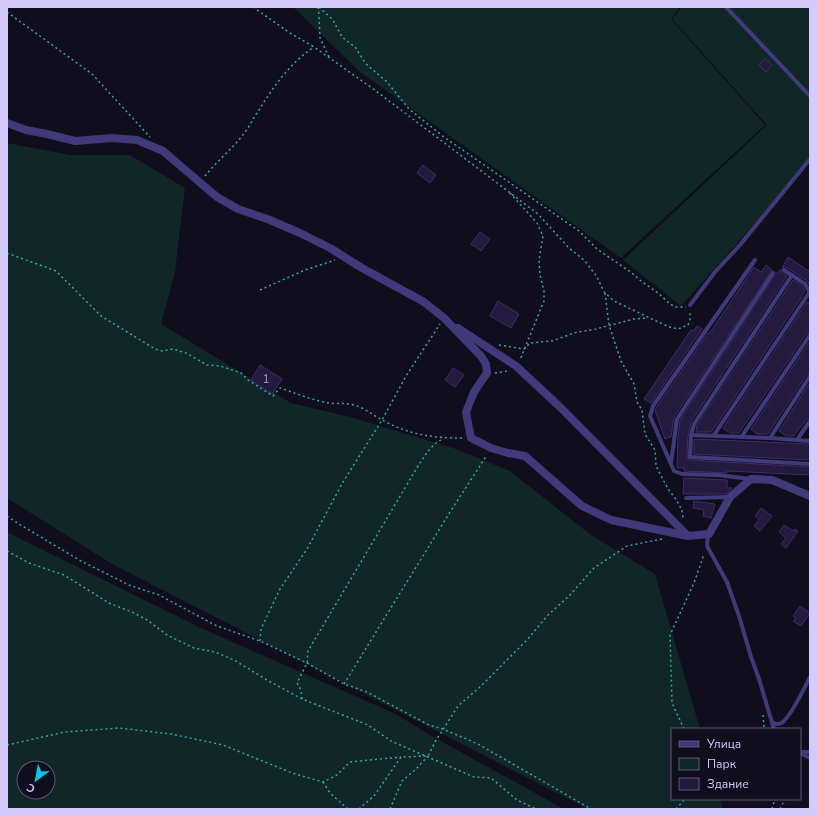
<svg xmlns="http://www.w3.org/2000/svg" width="817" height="816" viewBox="0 0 817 816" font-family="'Nunito Sans',sans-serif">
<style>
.green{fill:#102627;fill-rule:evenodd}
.building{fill:#231a3d;stroke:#3c2d68}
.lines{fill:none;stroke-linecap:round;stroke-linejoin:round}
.path{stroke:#33a8a8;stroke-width:1.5;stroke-dasharray:2 3;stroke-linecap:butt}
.service{stroke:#403a7a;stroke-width:4}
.minor{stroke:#403a7a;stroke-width:8}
.labels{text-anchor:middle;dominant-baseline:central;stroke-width:3;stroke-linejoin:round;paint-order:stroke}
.number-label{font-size:11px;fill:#a89fcc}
</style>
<rect width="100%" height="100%" fill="#100d1d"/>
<!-- green -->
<g class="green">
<path d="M293,7H680L671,19L765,125L621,258L360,72Z"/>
<path d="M682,7H810V156L758,220L681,306L623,260L767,125L672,19Z"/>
<path d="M7,143L71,155H130L185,188L175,272L161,324L291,403L350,417L456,449L510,471L591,535L655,574L700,729H672V799H720L723,809H588L112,564L7,498Z"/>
<path d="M7,532L203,629L396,714L430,735L564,809H7ZM24,768H48V792H24Z"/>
</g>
<!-- building -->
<g class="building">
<path d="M765,58L772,65L766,72L759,65Z"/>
<path d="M423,165L436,175L430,183L417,173Z"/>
<path d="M480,232L490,239L481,251L471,244Z"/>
<path d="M788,257L810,272L809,285L807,281L786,267L782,268Z"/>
<path d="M766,265L772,270L674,417L671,437L665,439L655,410L656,408L708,333L709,334L754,267L761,272Z"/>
<path d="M781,269V272L787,276L691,422L688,435L687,457L690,460L810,467V475L727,471V473L684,471V468H677L678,437L680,420L776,273H778Z"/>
<path d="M793,280L802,286L805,291L801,298L717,424L711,432H696L697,425Z"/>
<path d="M498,301L519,314L511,328L490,316Z"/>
<path d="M807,302L810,304V332L807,333L739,433H730L723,428Z"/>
<path d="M697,326L702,329L651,403L644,399L691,330L693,331Z"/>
<path d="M810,341V373L807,374L768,434H757L751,429Z"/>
<path d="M260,365L282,379L272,394L251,380Z"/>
<path d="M453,368L464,375L455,387L445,380Z"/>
<path d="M810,382V418L807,419L801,427H800L794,436H786L779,431Z"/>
<path d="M694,439L810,444V460L694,454Z"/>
<path d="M684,478L727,480V488H732L726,494H683Z"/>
<path d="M694,501L715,504L711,518L703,516L704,510L693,508Z"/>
<path d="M761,508L772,516L760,531L754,526L759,519L755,516Z"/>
<path d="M784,525L793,531L795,529L798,531L786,548L781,544L786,538L779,532Z"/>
<path d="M800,606L810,613L801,626L793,621L796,618L793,616Z"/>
</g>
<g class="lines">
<!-- path -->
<g class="path">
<path d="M253,7L290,33L314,47L372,88L538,214L568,247L585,261L597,277L604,292L614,301L669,327L678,329L688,325L690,319V311"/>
<path d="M318,7L319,15L320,38L329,57"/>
<path d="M319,7L333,20L342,37L355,47L366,64L387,82L409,109L444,137L579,231L597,249L632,273L641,281L658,293L670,304L676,307H686"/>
<path d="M7,12L92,74L150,137"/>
<path d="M205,176C216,162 231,150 242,136C249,128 253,118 259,110C273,87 291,62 314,47"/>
<path d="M510,193L537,223L543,236L539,260L540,275L544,290V301L520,360"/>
<path d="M7,253L56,271L101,316L155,349L162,351L173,349L186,353L207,365L220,366L241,373L248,380L273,396L280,388C295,393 309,399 324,402C334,405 344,402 354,405C365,408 374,416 384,421C411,435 432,438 463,438"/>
<path d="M260,290L305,270L335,260"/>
<path d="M605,293L609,325L621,361L634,384L637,402L642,410L645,434L655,450L656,466L668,489L675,498L682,510L683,519"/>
<path d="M499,345L524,349L530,343L552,341L577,332L592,330L634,319L648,318"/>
<path d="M495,373L509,371"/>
<path d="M7,516L19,524L81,561L129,585L159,595L217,626L260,641L307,663L344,684L367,692L429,725L443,729L478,744L591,809"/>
<path d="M7,551L29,563L64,575L109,603L134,613L147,620L167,635L194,648L215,652L234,660L267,680L302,699L368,725L391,741L474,777L491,778L517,800L536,809"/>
<path d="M260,641L261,629L280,589L307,549L343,482L382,420L406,376L440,324"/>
<path d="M344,684L450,512L487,455"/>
<path d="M302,699L301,690L297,683L307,663L308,651L418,466C425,456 431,444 443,439"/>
<path d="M763,715L764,729"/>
<path d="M684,729L672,703L670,635L694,583L704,554"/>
<path d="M7,745L65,732L119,728L171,734L223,745L292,773L323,782L337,775L350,762L401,757"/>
<path d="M323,782L330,793L348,809"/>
<path d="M359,809L374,796L401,757L428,756L435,742L458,706L479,688L527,640L548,615L569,596L594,568L627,546L662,539"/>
<path d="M390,809L402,781L416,769L428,756"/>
<path d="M676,809L685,799"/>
<path d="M772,809L775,799"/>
<path d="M780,809L785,799"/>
</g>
<!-- service -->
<g class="service">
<path d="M726,7L810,96"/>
<path d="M784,270L805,284L810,293"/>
<path d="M792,275L694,424L691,435L690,457L810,464"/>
<path d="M690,305L715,272L740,245L810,159"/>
<path d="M691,435L770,438L810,441"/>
<path d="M714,435L809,293"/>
<path d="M742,436L810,335"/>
<path d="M770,438L810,376"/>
<path d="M797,440L810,421"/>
<path d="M671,463L677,419L773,273"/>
<path d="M751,479L718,475L682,474L674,471L650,416L653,406L755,260"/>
<path d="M686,498L730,497"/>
<path d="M708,534L707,546L727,582L739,616L751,657L759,679L774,729"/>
<path d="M772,722C775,724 777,725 781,723C789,720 805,687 810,677"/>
<path d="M800,752H810"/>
<path d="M800,753L810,758"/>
</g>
<!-- minor -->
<g class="minor">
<path d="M7,123L26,130L47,134L75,141L112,138L137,140L163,151L217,197L238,209L270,220L300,233L330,248L362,268L424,302L444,318L481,356L486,364L487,373L474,392L466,412L471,438L491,448L508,453L525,456L582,506L611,520L688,536L709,534L730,497L751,479L772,480L810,496"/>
<path d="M458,328L516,366L560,407L687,535"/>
</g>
</g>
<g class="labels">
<!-- number labels -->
<g class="number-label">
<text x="266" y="379">1</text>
</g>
</g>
<!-- border -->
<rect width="817" height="816" fill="none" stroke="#d4cbfc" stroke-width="16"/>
<!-- legend -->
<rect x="671" y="728" width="130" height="72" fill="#100d1d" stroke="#5e5976"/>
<rect x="679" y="741" width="20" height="6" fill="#403a7a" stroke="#5e5976"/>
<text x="707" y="748" font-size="12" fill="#d4cbfc">Улица</text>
<rect x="679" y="758" width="20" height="12" fill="#102627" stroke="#5e5976"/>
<text x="707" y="768" font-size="12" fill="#d4cbfc">Парк</text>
<rect x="679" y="778" width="20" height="12" fill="#231a3d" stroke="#5e5976"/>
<text x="707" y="788" font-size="12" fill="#d4cbfc">Здание</text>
<!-- north arrow -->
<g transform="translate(36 780) rotate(212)"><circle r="19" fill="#100d1d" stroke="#5e5976"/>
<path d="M0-3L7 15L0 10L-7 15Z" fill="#0cc4e8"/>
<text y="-6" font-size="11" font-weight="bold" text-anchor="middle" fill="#d4cbfc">С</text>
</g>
</svg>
